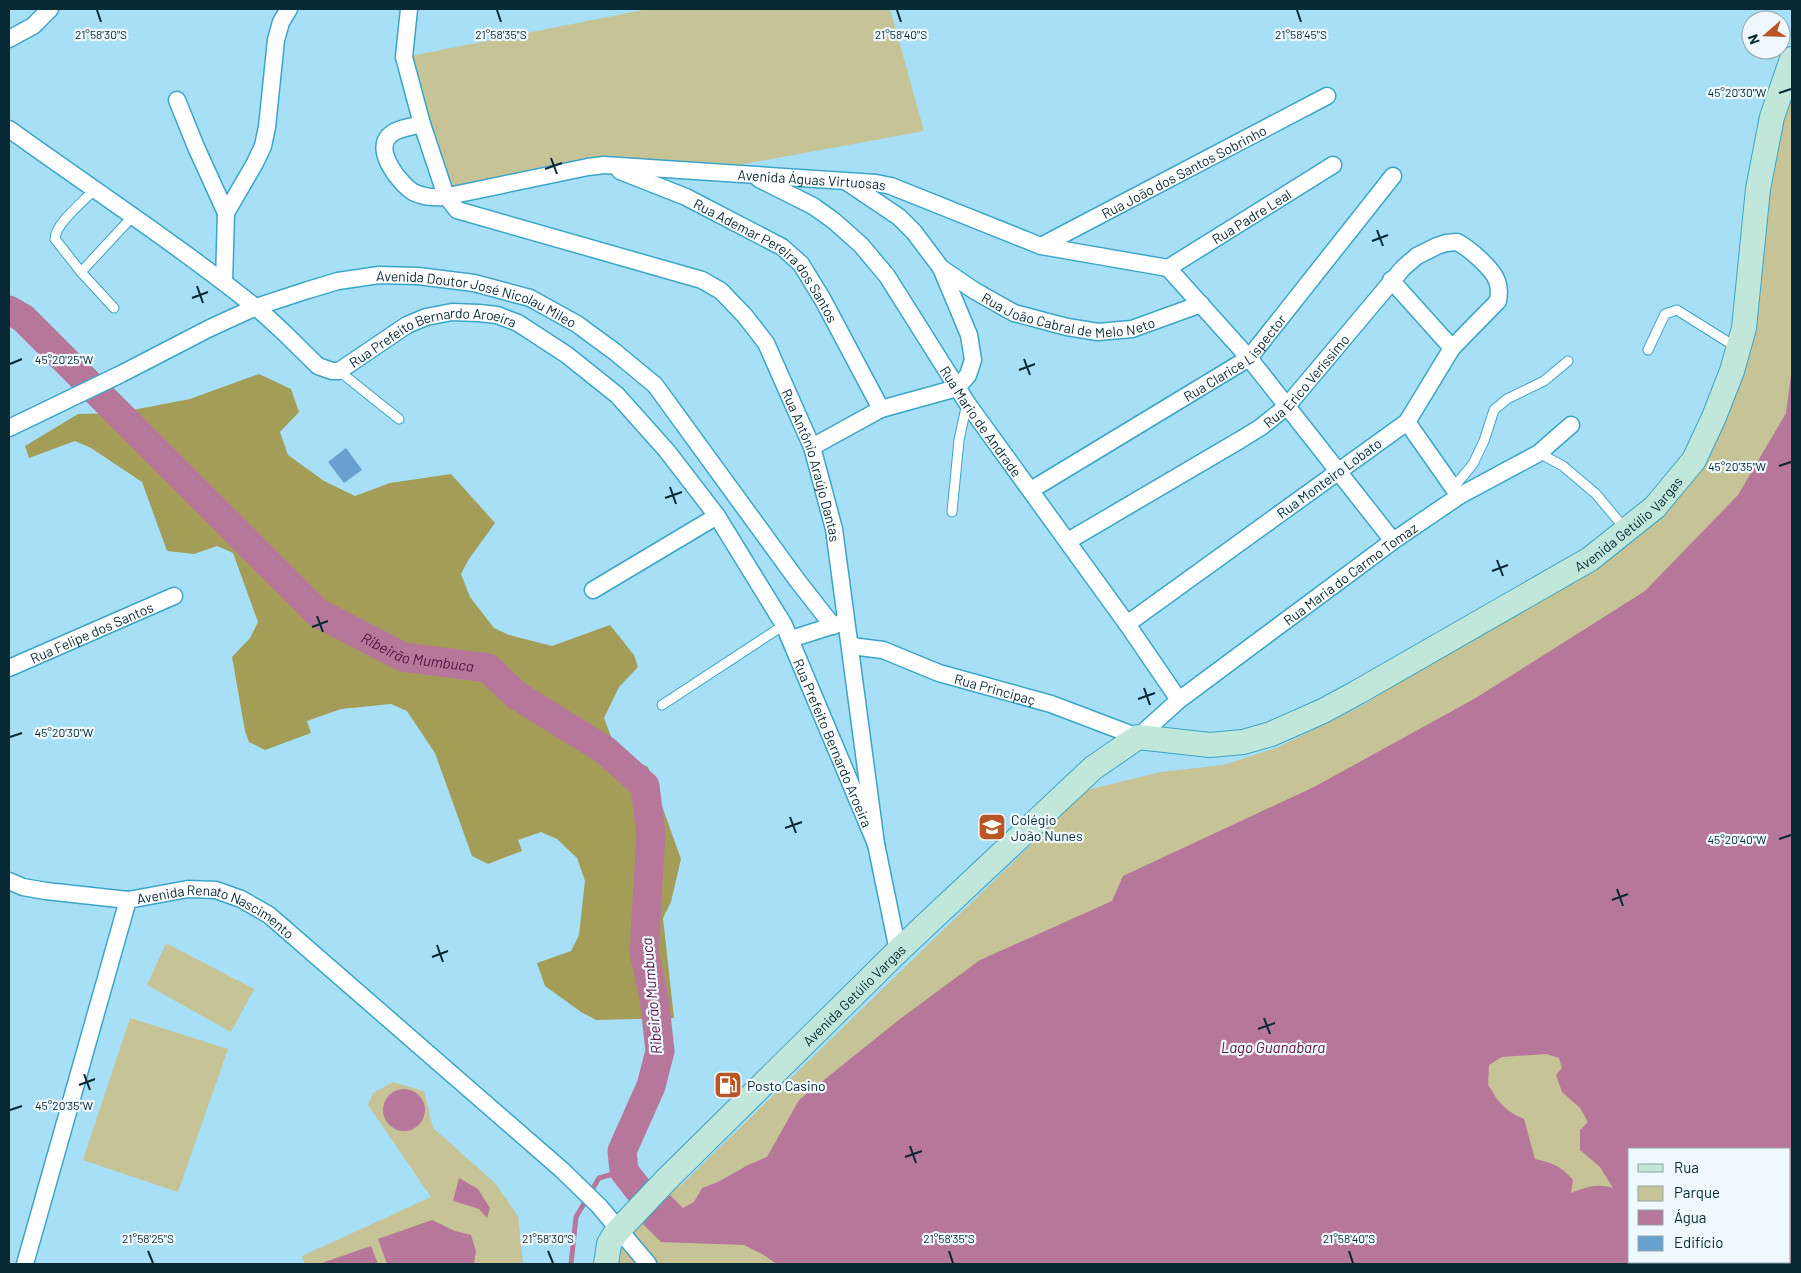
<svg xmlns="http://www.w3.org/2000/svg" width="1801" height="1273" viewBox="0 0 1801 1273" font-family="Barlow,sans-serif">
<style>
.green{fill:#c6c396;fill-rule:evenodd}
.forest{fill:#a39d58}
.water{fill:#b6779b;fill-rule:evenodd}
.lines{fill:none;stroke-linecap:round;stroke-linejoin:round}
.stream{stroke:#b6779b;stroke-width:5}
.river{stroke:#b6779b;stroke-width:29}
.building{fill:#68a1d0}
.lane-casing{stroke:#3ba5c9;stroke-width:11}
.street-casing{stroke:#3ba5c9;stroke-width:19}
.secondary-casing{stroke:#3ba5c9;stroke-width:26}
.lane{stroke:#fff;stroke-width:9}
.street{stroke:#fff;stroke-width:16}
.secondary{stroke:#c0e7d9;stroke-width:24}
.ticks{fill:none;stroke:#072934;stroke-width:2}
.labels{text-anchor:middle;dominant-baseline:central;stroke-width:4.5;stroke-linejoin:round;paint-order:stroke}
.street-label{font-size:14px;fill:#072934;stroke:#eff8fc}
.poi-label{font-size:14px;fill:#072934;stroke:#eff8fc;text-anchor:start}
.water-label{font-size:15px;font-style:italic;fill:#5b0f42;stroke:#eff8fc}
.ticks-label{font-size:12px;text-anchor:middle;fill:#072934;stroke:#eff8fc;stroke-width:4.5;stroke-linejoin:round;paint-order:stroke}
</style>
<rect width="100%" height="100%" fill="#a7dff6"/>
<!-- green -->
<g class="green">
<path d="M648,9H890L924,131L733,166L612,157L447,193L406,57Z"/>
<path d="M1792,59V1264H614L619,1228L667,1179L679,1187L1087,790L1161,772L1223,765L1276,748L1363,705L1590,559L1626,530L1714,417ZM1630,1149H1790V1262H1630Z"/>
<path d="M166,943L254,989L231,1032L147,985Z"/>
<path d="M130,1018L228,1049L178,1192L83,1160Z"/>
<path d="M393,1082L424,1091L433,1128L495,1183L518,1216L523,1264H305L302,1256L431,1197L368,1105L373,1093Z"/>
</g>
<!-- forest -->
<path class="forest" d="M259,374L291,389L299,412L280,432L288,455L324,481L355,496L390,483L451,474L495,523L469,559L461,574L470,597L494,628L509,635L552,646L610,625L634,655L638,667L619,687L604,718L617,752L648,767L681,859L671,902L663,918L674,1018L596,1020L581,1012L545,986L537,963L571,951L579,935L585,881L577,858L557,839L541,832L518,840L522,851L488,864L472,856L435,753L407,711L391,704L341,709L307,721L311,733L265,750L249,742L245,731L232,657L250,638L258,622L233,553L217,546L194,554L167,551L142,482L91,448L75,441L29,458L25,446L78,414L117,413L190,399Z"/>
<!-- water -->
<g class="water">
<path d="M1792,368V1264H777L762,1254L744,1245L661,1242L642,1223L670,1195L683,1208L694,1202L702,1188L718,1182L748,1165L767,1157L799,1100L900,1019L980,960L1112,901L1123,876L1314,787L1474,699L1645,591L1738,495L1786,413ZM1546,1054L1559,1058L1562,1068L1556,1075L1562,1092L1580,1108L1588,1122L1580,1130V1150L1600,1167L1613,1188C1598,1183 1586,1187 1571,1193L1573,1180C1561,1166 1553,1163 1535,1159L1524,1119C1512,1114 1505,1109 1497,1099C1493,1094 1492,1089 1488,1085L1489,1065L1502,1057ZM1630,1149H1790V1262H1630Z"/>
<circle cx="404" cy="1110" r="21"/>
<path d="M459,1178L478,1189L490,1208L487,1218L479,1209L453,1201Z"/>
<path d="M432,1220L455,1231L471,1235L476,1251L474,1264H387L378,1239Z"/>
<path d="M371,1246L378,1264H319Z"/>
</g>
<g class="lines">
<!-- stream -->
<path class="stream" d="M571,1264L576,1217L599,1178L624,1171"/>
<!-- river -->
<path class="river" id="s1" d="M9,310L23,318L318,613L403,657L488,668L516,695L605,750L645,786L651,834L644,953L654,997L660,1051L651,1086L622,1151L624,1171L654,1210"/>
</g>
<!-- building -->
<path class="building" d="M346,448L362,470L344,483L328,462Z"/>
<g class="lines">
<defs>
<g id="lane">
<path d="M94,190C84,201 55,224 55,239L81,272L114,308"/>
<path d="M81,272L133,216"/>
<path d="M1648,350L1665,314L1677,310L1736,347"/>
<path d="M339,371L399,419"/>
<path d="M1539,453L1563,466L1596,494L1626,530"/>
<path d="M1453,488L1473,464L1484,441L1494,410L1507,399L1544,381L1568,361"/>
<path d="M952,512L959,440L967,403"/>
<path d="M662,705L784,625"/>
</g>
<g id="street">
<path id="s2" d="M409,9L404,57L422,124L446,196L457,210L702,280L721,291L745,316L766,343L812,447L834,529L876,844L898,951"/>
<path d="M9,39L33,26L50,9"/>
<path d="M177,100L196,147L226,213"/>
<path id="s3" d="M422,124C412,127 396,128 389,136C374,151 400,184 413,192C423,197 432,198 444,197L588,167L604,165L876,183L891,186L1041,246L1168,268"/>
<path id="s4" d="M9,129C91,188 175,243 254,306C277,324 297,346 318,366L332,371H339L407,325L426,317L452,312L479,313L497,315L518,323L567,355L617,395L667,451L717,516L784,625L876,844"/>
<path id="s5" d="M620,171L686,197L782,247L801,264L823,300L881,409"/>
<path id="s6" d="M759,179L813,206L834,221L861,245L887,276L967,403L1127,624L1179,700"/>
<path id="s7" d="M1041,246L1327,96"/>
<path id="s8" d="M941,268L975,291L1014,313L1067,327L1098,332L1132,329L1201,304"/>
<path d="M1168,268L1249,358L1393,541"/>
<path id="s9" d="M1168,268L1333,165"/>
<path d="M1391,280L1452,348"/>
<path d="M224,282L226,213L255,163L263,146L267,127L276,40L281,22L289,9"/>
<path d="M1407,422L1459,496"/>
<path id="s10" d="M9,428L121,374L210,328L256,307L308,290L338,281L379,275L418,276L474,283L530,298L577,324L615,352L655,385L797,580L833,626"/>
<path d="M812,447L881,409L957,388L968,375L973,360L969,335L941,268L914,232L899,217L847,182"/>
<path id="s11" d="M1031,490L1249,358L1393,176"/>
<path id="s12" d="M1068,541L1240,440L1261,427L1287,406L1403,268L1417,256L1437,246L1446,243L1457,242C1469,248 1493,269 1497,281C1500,288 1499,295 1498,301L1452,348L1407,422L1127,624"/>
<path d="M593,590L717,516"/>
<path d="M791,639L841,623"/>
<path id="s13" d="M851,646L883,650L939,673L1051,704L1138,737L1179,700L1393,541L1459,496L1539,453L1571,425"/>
<path id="s14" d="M9,668L174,596"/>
<path id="s15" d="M9,881L23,887L46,891L128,900L188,889L216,890L241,899L269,915L562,1170L599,1206L648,1264"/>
<path d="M25,1264L128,900"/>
</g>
<g id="secondary">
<path id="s16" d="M606,1264L609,1244L615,1234L667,1179L898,951L1093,768L1138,737L1210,745L1243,742L1271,734L1323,711L1358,692L1590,559L1655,507L1694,460L1714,417L1732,371L1744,328L1758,189L1772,117L1792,59"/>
</g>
</defs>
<!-- lane casing -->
<use href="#lane" class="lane-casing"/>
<!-- street casing -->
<use href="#street" class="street-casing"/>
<!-- secondary casing -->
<use href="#secondary" class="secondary-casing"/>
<!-- lane -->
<use href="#lane" class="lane"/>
<!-- street -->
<use href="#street" class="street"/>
<!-- secondary -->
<use href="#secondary" class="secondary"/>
</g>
<!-- ticks -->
<path class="ticks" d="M97,10L101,22M497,10L501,22M897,10L901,22M1297,10L1301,22M1779,93L1791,89M551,158L557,174M545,169L562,163M1377,230L1383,246M1372,241L1388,235M197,286L203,303M192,298L208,292M1024,359L1030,375M10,364L22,359M1019,370L1035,364M1779,466L1791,462M670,487L676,504M665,498L682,492M1497,560L1503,576M1492,571L1508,565M317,616L323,632M312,627L328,621M1144,688L1150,705M1138,699L1155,693M10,737L22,733M790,817L796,833M785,828L802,822M1779,839L1791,835M1617,889L1623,906M1612,900L1628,894M437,945L443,962M432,957L448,951M1264,1018L1270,1034M1258,1029L1275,1023M84,1074L90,1090M79,1085L95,1079M10,1110L22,1106M910,1146L916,1163M905,1157L922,1151M148,1251L153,1263M548,1251L553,1263M949,1251L953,1263M1349,1251L1353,1263"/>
<!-- icons -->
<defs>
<symbol id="school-square" viewBox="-11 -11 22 22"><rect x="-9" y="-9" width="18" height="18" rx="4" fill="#ba5623" stroke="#eff8fc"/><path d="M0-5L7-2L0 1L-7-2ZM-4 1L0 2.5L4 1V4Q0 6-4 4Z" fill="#fff"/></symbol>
<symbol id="fuel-square" viewBox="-11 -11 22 22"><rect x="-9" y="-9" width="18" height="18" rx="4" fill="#ba5623" stroke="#eff8fc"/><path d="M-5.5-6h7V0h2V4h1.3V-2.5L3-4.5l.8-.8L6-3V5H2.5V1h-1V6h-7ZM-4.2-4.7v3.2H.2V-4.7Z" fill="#fff"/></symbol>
</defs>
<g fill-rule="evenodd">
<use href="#school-square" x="976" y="811" width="32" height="32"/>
<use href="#fuel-square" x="712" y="1069" width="32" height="32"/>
</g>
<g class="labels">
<!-- street labels -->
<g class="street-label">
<text stroke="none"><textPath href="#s7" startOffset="161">Rua João dos Santos Sobrinho</textPath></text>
<text stroke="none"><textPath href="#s3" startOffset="506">Avenida Águas Virtuosas</textPath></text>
<text stroke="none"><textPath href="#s9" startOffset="98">Rua Padre Leal</textPath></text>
<text stroke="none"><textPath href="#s5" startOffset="176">Rua Ademar Pereira dos Santos</textPath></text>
<text stroke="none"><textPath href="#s10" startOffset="504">Avenida Doutor José Nicolau Mileo</textPath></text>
<text stroke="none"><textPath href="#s8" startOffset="140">Rua João Cabral de Melo Neto</textPath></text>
<text stroke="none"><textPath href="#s4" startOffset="516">Rua Prefeito Bernardo Aroeira</textPath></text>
<text stroke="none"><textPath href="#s11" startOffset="244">Rua Clarice Lispector</textPath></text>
<text stroke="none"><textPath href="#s12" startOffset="289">Rua Erico Veríssimo</textPath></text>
<text stroke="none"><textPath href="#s6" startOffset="336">Rua Mario de Andrade</textPath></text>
<text stroke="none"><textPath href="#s2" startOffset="688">Rua Antônio Araújo Dantas</textPath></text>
<text transform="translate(1329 478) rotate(-36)">Rua Monteiro Lobato</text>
<text stroke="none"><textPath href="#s16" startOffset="1305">Avenida Getúlio Vargas</textPath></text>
<text stroke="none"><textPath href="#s13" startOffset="570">Rua Maria do Carmo Tomaz</textPath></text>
<text stroke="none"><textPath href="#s14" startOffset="90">Rua Felipe dos Santos</textPath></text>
<text stroke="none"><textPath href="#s13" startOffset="151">Rua Principaç</textPath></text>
<text stroke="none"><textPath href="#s4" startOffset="1144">Rua Prefeito Bernardo Aroeira</textPath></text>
<text stroke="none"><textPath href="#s15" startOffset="215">Avenida Renato Nascimento</textPath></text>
<text stroke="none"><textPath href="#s16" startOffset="370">Avenida Getúlio Vargas</textPath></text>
</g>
<!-- poi labels -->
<g class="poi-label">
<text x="1011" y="819">Colégio<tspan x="1011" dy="16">João Nunes</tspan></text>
<text x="747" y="1085">Posto Casino</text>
</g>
<!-- water labels -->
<g class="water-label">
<text stroke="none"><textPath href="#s1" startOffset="542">Ribeirão Mumbuca</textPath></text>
<text transform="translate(651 996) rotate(-95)">Ribeirão Mumbuca</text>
<text x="1273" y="1047">Lago Guanabara</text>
</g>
</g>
<g class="ticks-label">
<text x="101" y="39">21°58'30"S</text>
<text x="501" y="39">21°58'35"S</text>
<text x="901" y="39">21°58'40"S</text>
<text x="1301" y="39">21°58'45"S</text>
<text x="1737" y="97">45°20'30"W</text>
<text x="64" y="364">45°20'25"W</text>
<text x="1737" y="471">45°20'35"W</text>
<text x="64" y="737">45°20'30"W</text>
<text x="1737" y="844">45°20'40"W</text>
<text x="64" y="1110">45°20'35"W</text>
<text x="148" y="1243">21°58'25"S</text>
<text x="548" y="1243">21°58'30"S</text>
<text x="949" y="1243">21°58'35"S</text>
<text x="1349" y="1243">21°58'40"S</text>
</g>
<!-- border -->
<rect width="1801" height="1273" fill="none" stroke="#072934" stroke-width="20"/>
<!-- legend -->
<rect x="1628" y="1148" width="162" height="115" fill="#eff8fc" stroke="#92a5ac"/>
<rect x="1638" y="1164" width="25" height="8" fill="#c0e7d9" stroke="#92a5ac"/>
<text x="1674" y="1173" font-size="15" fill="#072934">Rua</text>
<rect x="1638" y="1186" width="25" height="15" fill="#c6c396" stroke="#92a5ac"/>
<text x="1674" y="1198" font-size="15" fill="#072934">Parque</text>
<rect x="1638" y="1210" width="25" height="15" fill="#b6779b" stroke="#92a5ac"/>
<text x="1674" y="1223" font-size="15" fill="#072934">Água</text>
<rect x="1638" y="1236" width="25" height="15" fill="#68a1d0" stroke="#92a5ac"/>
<text x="1674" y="1248" font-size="15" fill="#072934">Edifício</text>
<!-- north arrow -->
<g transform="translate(1766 35) rotate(250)"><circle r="24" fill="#eff8fc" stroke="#92a5ac"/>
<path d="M0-4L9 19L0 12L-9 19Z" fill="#ba5623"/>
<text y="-8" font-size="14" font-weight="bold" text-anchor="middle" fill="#072934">N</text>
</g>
</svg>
